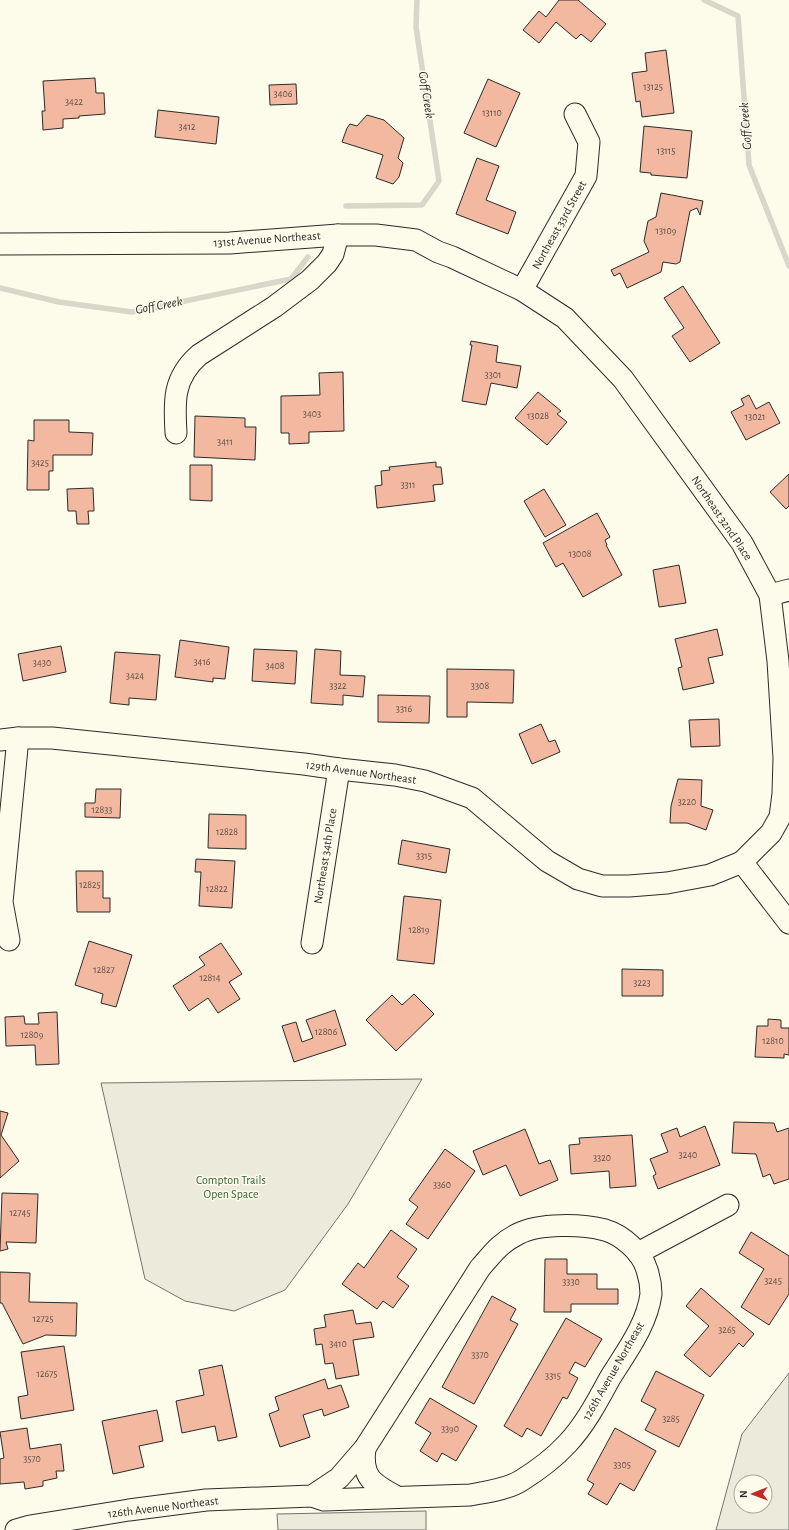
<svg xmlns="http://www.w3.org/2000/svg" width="789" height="1530" viewBox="0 0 789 1530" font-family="'Alegreya Sans',sans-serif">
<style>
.green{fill:#ecebdb;stroke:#74746e;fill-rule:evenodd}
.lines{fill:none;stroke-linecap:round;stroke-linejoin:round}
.stream{stroke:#d8d7c9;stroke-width:5.5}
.building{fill:#f2b8a0;stroke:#2b2b2b}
.minor-casing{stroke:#2b2b2b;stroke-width:23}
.minor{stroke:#fdfbea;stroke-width:21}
.labels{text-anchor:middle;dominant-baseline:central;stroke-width:3;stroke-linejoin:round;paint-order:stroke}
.number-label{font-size:10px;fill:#5d4e48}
.street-label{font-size:12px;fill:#2b2b2b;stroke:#fdfbea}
.park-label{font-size:12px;fill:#34623c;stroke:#fdfbea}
.water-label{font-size:13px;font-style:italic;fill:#2b2b2b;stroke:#fdfbea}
</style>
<rect width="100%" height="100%" fill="#fdfbea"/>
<!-- green -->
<g class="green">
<path d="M422,1079L348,1204L285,1290L234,1311L185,1301L145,1279L101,1083Z"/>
<path d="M789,1373V1530H716L742,1434ZM741,1482H765V1506H741Z"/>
<path d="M426,1511V1530H278L277,1514Z"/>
</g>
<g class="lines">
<!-- stream -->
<g class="stream">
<path d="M704,0L738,16L749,165L789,266"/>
<path d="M346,206L422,205L439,181L416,27L417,0"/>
<path d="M0,288L59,302L132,312L291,279L308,257"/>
</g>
</g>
<!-- building -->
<g class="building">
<path d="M559,0H578L606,24L591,42L581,34L576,39L556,22L539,43L523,30L539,11L546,17Z"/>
<path d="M666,50L674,113L642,117L640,101L636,102L632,73L647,71L645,53Z"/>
<path d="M95,78L96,93H104L105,114L79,116V118L63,119V128L43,130L42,111H45L43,81Z"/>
<path d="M488,79L520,93L496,147L464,133Z"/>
<path d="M296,84L297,104L270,105L269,85Z"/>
<path d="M158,110L219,117L216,144L155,137Z"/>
<path d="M367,115L384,120L404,138L398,158L403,163L399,177L393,184L376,178L383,155L342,142L347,128L350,124L357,126Z"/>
<path d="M644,126L692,131L687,178L651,175V173L640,172Z"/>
<path d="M477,158L499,166L486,200L516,212L508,234L456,214Z"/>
<path d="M661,193L703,201L700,215L697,208L690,211L680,262L676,264L663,262L661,272L627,288L620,273L614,276L611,270L649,252L644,241L648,221L656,217Z"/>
<path d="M683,286L720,343L690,362L672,336L684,328L664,298Z"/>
<path d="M471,341L498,346L496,362L521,366L517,388L491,383L486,405L462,401L472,345H470Z"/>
<path d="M343,372L344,431L309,432V443L289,444V433H281V396L320,395L319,373Z"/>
<path d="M538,392L561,411L557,414L567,422L547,445L515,418Z"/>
<path d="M749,395L756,409L769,402L780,423L746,440L731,412L744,405L741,399Z"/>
<path d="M195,416L245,418V427H256L255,460L194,457Z"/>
<path d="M34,420H69V432L93,433L92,455H53V471H49V490H27L28,440L34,441Z"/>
<path d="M436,462V467H441L443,484L433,485L435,501L377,508L375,486L382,485L381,471L390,470L389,467Z"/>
<path d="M190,465H212V501L190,500Z"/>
<path d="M789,474V506L786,509L770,492Z"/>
<path d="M93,488L94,511H88L89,524H77L76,511H68L67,489Z"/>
<path d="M544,489L566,525L545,537L524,501Z"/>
<path d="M597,513L610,537L605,540L607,545H606L622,575L583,597L563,563L556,567L543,543Z"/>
<path d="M679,565L686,603L659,607L653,570Z"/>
<path d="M717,629L723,655L708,658L714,683L683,690L678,668L682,667L675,639Z"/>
<path d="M180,640L229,647L225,679L213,678V682L175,677Z"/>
<path d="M61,646L66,672L23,681L18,654Z"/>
<path d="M254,649L297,651L295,684L252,681Z"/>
<path d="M315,649L341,651L340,675L365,676L363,697L343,695V705L311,703Z"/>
<path d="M115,652L160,655L156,700L129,698V705L110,703Z"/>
<path d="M447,669L514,670L513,703L467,702V717H447Z"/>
<path d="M378,695L430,696L429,723L378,722Z"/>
<path d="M719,719L720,746L691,747L689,720Z"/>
<path d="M541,724L549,742L555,740L560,752L532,764L519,734Z"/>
<path d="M678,779L702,780L701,806L713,810L706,830L687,823H670L671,806Z"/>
<path d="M96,789H121L120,818L85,817V803H95Z"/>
<path d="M209,814L246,815V849L208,848Z"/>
<path d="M402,840L450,849L446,873L398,864Z"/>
<path d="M196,859L235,861L232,908L199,906L201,872H195Z"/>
<path d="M76,871H103V898H110V912H77Z"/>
<path d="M404,896L441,900L434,964L397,960Z"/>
<path d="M89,941L132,955L116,1007L101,1003L103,994L75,985Z"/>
<path d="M221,943L242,974L229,982L240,999L218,1013L208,998L189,1011L173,986L205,965L199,957Z"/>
<path d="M622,969L663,970V996H622Z"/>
<path d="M414,994L434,1014L396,1051L366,1020L392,995L402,1005Z"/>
<path d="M335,1010L346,1045L294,1062L282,1026L296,1022L302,1042L313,1038L306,1020Z"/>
<path d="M57,1012L59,1064L36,1065L35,1045L6,1046L5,1017L24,1016L25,1024H39L38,1013Z"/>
<path d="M768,1019L781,1020V1028H789V1055L784,1054V1058L755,1057L757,1026H768Z"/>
<path d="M0,1111L8,1113L1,1135L19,1161L0,1178Z"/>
<path d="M734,1122L774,1123L777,1132L789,1128V1179L774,1184L770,1174L763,1177L756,1154L732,1153Z"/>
<path d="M705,1126L720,1165L658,1189L653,1176L656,1174L650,1159L668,1152L661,1134L677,1128L680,1137Z"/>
<path d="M525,1129L539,1164L550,1160L558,1180L520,1196L506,1165L483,1175L473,1151Z"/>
<path d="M632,1135L636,1186L610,1188L609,1171L571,1174L569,1145L580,1144L579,1138Z"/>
<path d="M445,1149L475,1171L428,1239L406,1224L418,1207L409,1200Z"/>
<path d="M2,1193L38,1194L36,1243L6,1242L8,1249L0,1251Z"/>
<path d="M391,1230L417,1249L397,1277L409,1286L393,1308L383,1301L377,1309L342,1284L358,1263L364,1268Z"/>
<path d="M751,1232L789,1256V1294L769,1325L741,1307L764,1269L739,1253Z"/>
<path d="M545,1259H567V1274H597V1289H618V1304H571V1312H544Z"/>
<path d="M0,1272L30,1273L29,1302L77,1303L76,1336L46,1335L23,1344L2,1303H0Z"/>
<path d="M701,1288L754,1334L743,1347L739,1343L710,1377L684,1355L709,1326L686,1306Z"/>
<path d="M492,1296L516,1309L510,1320L518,1324L474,1404L442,1387Z"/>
<path d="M353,1310L356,1324L371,1322L374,1337L353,1340L359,1375L336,1379L333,1363L325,1364L322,1344L316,1345L314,1329L326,1327L324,1315Z"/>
<path d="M566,1318L602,1339L585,1367L575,1362L569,1373L578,1378L567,1399L563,1397L541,1436L527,1428L522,1437L504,1426Z"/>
<path d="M64,1346L74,1410L21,1419L18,1397L28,1395L21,1352Z"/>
<path d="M222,1365L237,1437L218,1441L215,1426L182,1433L176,1401L204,1395L199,1370Z"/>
<path d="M656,1371L704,1395L679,1447L645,1430L656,1409L641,1401Z"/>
<path d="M325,1379L328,1389L341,1385L349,1407L324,1416L322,1409L303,1415L310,1437L280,1447L269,1414L279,1410L275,1397Z"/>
<path d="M430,1398L477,1426L456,1461L442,1453L437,1462L420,1451L431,1433L415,1423Z"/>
<path d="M157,1410L163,1441L139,1446L144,1467L113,1474L102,1421Z"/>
<path d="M27,1428L30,1449L61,1444L64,1471H56L57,1478L43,1481V1486L25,1489L24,1482L0,1484V1459L4,1458L0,1432Z"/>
<path d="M615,1428L656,1451L634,1491L620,1483L607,1505L588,1494L594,1484L587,1480Z"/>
</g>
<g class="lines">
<defs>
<g id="minor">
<path d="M0,244L230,243L338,235H376L416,240L438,252L452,257L522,290L565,318L623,379L742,543L770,595L778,661L784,758L783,794L780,817L771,833L742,862L789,923"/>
<path d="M522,290L586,176L589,142L575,114"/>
<path d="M176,433C174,401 173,378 199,355L274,307L310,280L327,263L333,254L338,235"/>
<path d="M770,595L789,590"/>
<path d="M0,740L18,738H52L304,764L339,769L395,775L425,781L472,798L547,861L578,879L602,886H629L667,883L710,875L742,862"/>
<path d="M9,940L2,902L18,738"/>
<path d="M312,943L339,769"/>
<path d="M638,1253L728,1205"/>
<path d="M365,1448C361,1478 373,1484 397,1497"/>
<path d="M16,1530L30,1526L129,1510L206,1500L312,1496L324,1500L470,1495C486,1492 509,1489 522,1480C538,1470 554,1458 567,1444C585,1425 598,1400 610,1378C626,1352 647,1325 651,1294C651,1287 649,1276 647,1270C642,1252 622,1235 605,1230C582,1224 539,1223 518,1234C500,1243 493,1253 480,1268L365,1448L339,1478L312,1496"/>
</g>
</defs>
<!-- minor casing -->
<use href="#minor" class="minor-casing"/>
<!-- minor -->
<use href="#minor" class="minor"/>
</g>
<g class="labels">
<!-- number labels -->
<g class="number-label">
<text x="653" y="87">13125</text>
<text x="283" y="94">3406</text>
<text x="74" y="102">3422</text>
<text x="492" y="113">13110</text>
<text x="187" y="127">3412</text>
<text x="666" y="151">13115</text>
<text x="666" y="231">13109</text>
<text x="493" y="375">3301</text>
<text x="312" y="414">3403</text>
<text x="538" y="416">13028</text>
<text x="755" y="417">13021</text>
<text x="225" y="442">3411</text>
<text x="40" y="463">3425</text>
<text x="408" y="485">3311</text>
<text x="580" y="554">13008</text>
<text x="202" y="662">3416</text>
<text x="42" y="663">3430</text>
<text x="275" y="666">3408</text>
<text x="135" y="676">3424</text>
<text x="338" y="686">3322</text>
<text x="480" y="686">3308</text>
<text x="404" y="709">3316</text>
<text x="687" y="802">3220</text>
<text x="102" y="810">12833</text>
<text x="227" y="832">12828</text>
<text x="424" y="856">3315</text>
<text x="90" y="885">12825</text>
<text x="217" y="889">12822</text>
<text x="419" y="930">12819</text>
<text x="104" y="970">12827</text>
<text x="210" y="978">12814</text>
<text x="642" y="983">3223</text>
<text x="326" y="1032">12806</text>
<text x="32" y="1035">12809</text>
<text x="773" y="1041">12810</text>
<text x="688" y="1155">3240</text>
<text x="602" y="1158">3320</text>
<text x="442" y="1185">3360</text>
<text x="20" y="1213">12745</text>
<text x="773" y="1281">3245</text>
<text x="571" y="1282">3330</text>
<text x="43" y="1319">12725</text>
<text x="727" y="1330">3265</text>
<text x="338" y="1344">3410</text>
<text x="480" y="1355">3370</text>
<text x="47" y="1374">12675</text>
<text x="553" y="1376">3315</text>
<text x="671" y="1419">3285</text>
<text x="450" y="1429">3390</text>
<text x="32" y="1459">3570</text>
<text x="622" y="1465">3305</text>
</g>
<!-- street labels -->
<g class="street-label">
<text transform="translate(559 225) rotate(-61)">Northeast 33rd Street</text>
<text transform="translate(267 239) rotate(-4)">131st Avenue Northeast</text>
<text transform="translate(722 518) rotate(56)">Northeast 32nd Place</text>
<text transform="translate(361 772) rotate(8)">129th Avenue Northeast</text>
<text transform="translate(325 856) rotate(-81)">Northeast 34th Place</text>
<text transform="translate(613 1371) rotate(-60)">126th Avenue Northeast</text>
<text transform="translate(163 1507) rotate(-7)">126th Avenue Northeast</text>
</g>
<!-- park labels -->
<g class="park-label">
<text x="231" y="1180">Compton Trails<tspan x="231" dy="14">Open Space</tspan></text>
</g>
<!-- water labels -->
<g class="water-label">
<text transform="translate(426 95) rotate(81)">Goff Creek</text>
<text transform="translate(746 126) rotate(-94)">Goff Creek</text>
<text transform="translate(159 306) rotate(-11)">Goff Creek</text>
</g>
</g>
<!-- north arrow -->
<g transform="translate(753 1494) rotate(269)"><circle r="19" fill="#fdfbea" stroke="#a9a89e"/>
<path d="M0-3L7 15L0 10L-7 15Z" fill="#c62828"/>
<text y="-6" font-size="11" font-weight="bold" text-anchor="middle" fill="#2b2b2b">N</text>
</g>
</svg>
